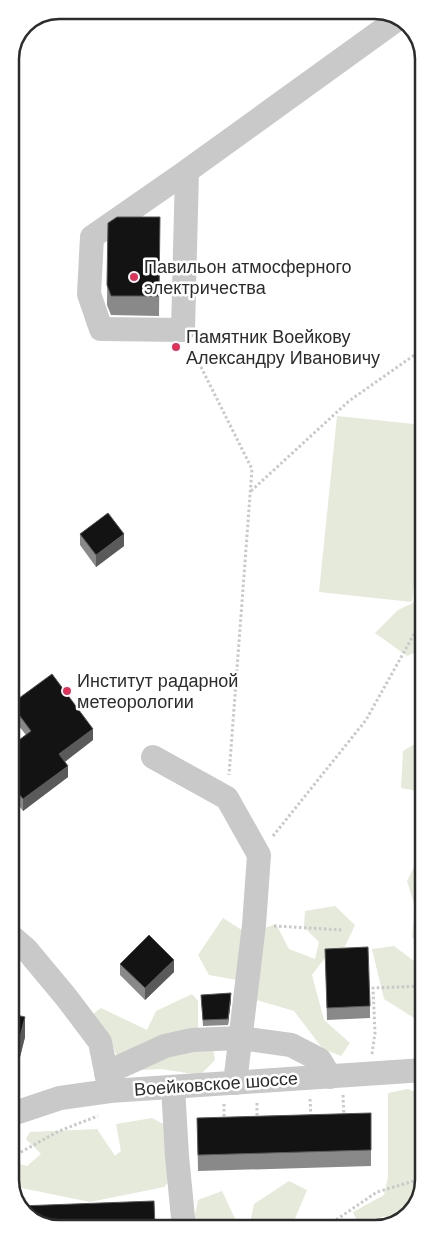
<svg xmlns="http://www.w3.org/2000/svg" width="434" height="1239" viewBox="0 0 434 1239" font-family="Helvetica,sans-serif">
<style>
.green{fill:#e5eada}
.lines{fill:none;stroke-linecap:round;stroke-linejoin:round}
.path{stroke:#c9c9c9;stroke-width:3;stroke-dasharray:2.5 2.5;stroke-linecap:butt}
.minor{stroke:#c9c9c9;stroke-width:24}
.wall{fill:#898989}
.shaded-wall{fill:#5a5a5a}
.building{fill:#131313;stroke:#5a5a5a}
.poi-dot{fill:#e13059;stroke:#fff;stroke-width:2}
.labels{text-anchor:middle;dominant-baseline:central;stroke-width:5;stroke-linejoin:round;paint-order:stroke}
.poi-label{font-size:18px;fill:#2c2c2c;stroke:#fff;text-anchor:start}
.street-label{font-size:18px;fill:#2c2c2c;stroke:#fff}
.rim{fill:none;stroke:#2c2c2c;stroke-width:2.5}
</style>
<rect width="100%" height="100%" fill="#fff"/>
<!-- green -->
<g class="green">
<path d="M337,416L423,425V498L412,602L319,592Z"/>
<path d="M423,598V649L407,656L375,633L398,610Z"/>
<path d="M423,664V792L401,788L403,751L418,742Z"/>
<path d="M423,793L424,951L412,937L415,907L407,881L420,855Z"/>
<path d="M335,906L355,925L340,957L324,959L312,975L324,1020L350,1043L341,1056L323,1049L294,1011L253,999L248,982L209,975L198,955L223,918L248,934L276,924L289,949L315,959L319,942L304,927L305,911Z"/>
<path d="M394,946L419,965L424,961V1023H422L384,999L372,949Z"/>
<path d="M192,994L198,1001V1030L212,1044L215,1060L200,1075L161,1069L122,1071L110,1038L93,1014L101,1008L147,1030L156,1011Z"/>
<path d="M408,1089L424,1096V1138L414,1174L420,1192L414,1210L390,1226L385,1216L359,1226L353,1212L384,1195L388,1177V1093Z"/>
<path d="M152,1118L169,1127L173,1177L164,1187L90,1202L12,1186V1162L27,1166L41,1154L26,1139L30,1132L97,1129L115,1156L121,1151L116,1124Z"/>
<path d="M289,1181L307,1190L294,1221L290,1228H249L254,1204Z"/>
<path d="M222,1191L239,1227L240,1228H206L194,1219L198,1200Z"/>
</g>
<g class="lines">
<!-- path -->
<g class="path">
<path d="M192,349L252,469L229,775"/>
<path d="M251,491L349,401L423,349"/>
<path d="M273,836L366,720L423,618"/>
<path d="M274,926L343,930"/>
<path d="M372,1054L375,1033L373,988L424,986"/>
<path d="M343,1095L344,1117"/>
<path d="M310,1099L311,1118"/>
<path d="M257,1103V1119"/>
<path d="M224,1104V1120"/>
<path d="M12,1157L59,1131L98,1116"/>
<path d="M313,1228L330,1224L377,1192L424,1178"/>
</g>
<!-- minor -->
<g class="minor">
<path d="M187,171L92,237L89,294L101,329L183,330L187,171L399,18"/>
<path d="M153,757L227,798L259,855L254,925L235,1083"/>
<path d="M11,936L26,949L66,997L100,1042L109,1087"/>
<path d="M106,1073L165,1046L192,1040L240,1038L291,1045L320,1060L330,1077"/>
<path d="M173,1087L177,1156L184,1228"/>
<path d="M12,1114L60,1098L110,1091L424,1070"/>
</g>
</g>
<!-- wall -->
<g class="wall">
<path d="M160,217L159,316L111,315L107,305L108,223Z"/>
<path d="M80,534L124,546L96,567L80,545Z"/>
<path d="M11,704L93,740L65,762L68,777L23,811L11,795V746L26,735L11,716Z"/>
<path d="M325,949L370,1006V1018L327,1020Z"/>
<path d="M120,964L174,972L145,1000L120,975Z"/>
<path d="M201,995L231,999L228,1025L203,1026Z"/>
<path d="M11,1010L25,1037L20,1057L12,1055Z"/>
<path d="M197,1118L371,1150V1166L198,1171Z"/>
</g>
<!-- shaded-wall -->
<g class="shaded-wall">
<path d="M124,534V546L96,567V555Z"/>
<path d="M93,729V740L59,766V754Z"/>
<path d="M68,766V777L23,811V799Z"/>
<path d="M174,960V972L145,1000V988Z"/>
<path d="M231,993V999L228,1025V1019Z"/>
<path d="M25,1017V1037L20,1057V1037Z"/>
</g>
<!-- building -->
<g class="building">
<path d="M117,217H160L159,296H111L107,285L108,223Z"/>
<path d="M108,513L124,534L96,555L80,534Z"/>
<path d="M52,674L93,729L59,754L68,766L23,799L11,784V746L31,731L11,704Z"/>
<path d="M149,935L174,960L145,988L120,964Z"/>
<path d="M368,947L370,1006L327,1008L325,949Z"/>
<path d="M231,993L228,1019L203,1020L201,995Z"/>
<path d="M11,1010H13L12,1014L25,1017L20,1037L12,1035Z"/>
<path d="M371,1113V1150L198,1155L197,1118Z"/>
<path d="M154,1201L155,1228L55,1229L27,1217L20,1206Z"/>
</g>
<!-- markers -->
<g class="poi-dot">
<circle cx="134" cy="277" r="5"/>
<circle cx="176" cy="347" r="5"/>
<circle cx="67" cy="691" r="5"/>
</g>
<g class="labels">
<!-- poi labels -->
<g class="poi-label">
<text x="144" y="267">Павильон атмосферного<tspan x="144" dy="21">электричества</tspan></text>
<text x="186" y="337">Памятник Воейкову<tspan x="186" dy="21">Александру Ивановичу</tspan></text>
<text x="77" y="681">Институт радарной<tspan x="77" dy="21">метеорологии</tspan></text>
</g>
<!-- street labels -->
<g class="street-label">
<text transform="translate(216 1084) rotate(-4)">Воейковское шоссе</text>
</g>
</g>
<!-- crop -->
<path d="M0 0H434V1239H0ZM59 19H375A40 40 0 0 1 415 59V1180A40 40 0 0 1 375 1220H59A40 40 0 0 1 19 1180V59A40 40 0 0 1 59 19Z" fill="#fff" fill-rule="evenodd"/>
<path class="rim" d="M59 19H375A40 40 0 0 1 415 59V1180A40 40 0 0 1 375 1220H59A40 40 0 0 1 19 1180V59A40 40 0 0 1 59 19Z"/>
</svg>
